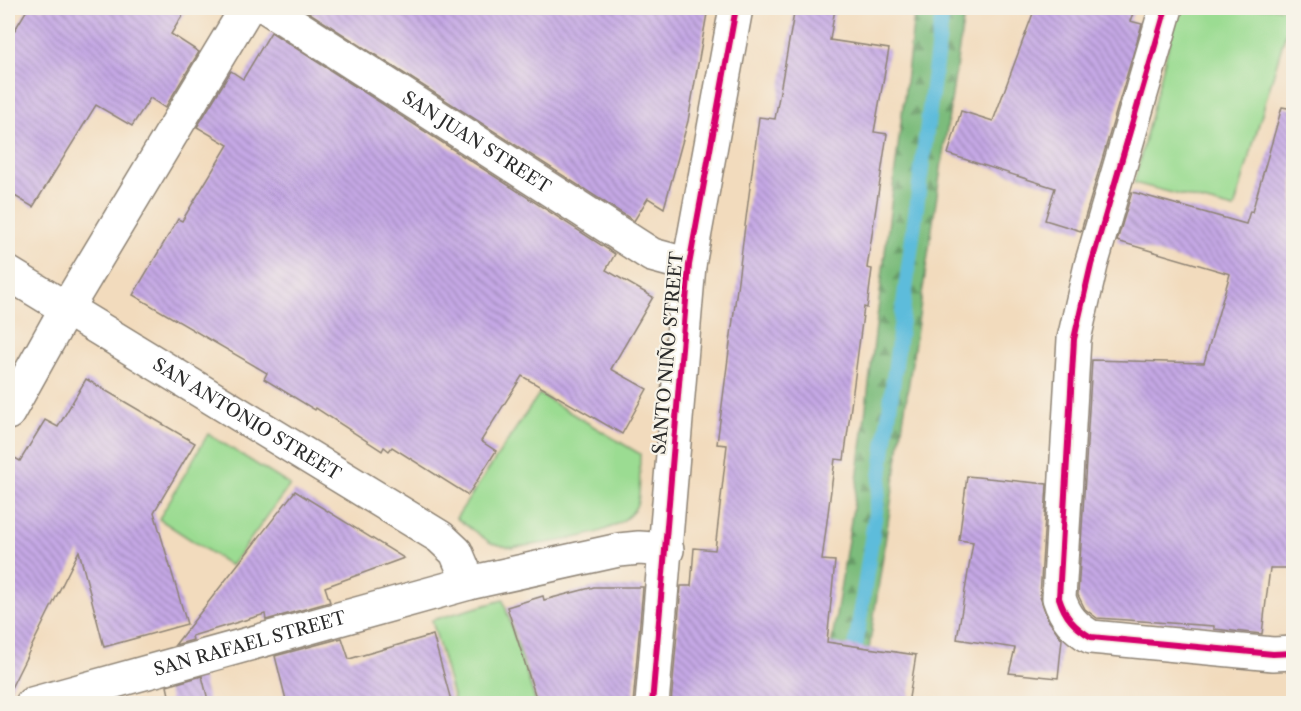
<svg xmlns="http://www.w3.org/2000/svg" width="1301" height="711" viewBox="0 0 1301 711" font-family="'Libre Caslon Text',serif">
<style>
.grass{fill:#9bdc92;stroke:#63845e;stroke-width:1.5}
.forest{fill:url(#forest-firs);stroke:#547454;stroke-width:1.5}
.lines{fill:none;stroke-linecap:round;stroke-linejoin:round}
.stream{stroke:#5dbcdb;stroke-width:15}
.building{fill:url(#building-back-hatch)}
.minor-casing{stroke:#8e8374;stroke-width:36}
.minor{stroke:#fff;stroke-width:33}
.cycleway-casing{stroke:#f7f3e8;stroke-width:10}
.cycleway{stroke:#d6006c;stroke-width:6}
.labels{text-anchor:middle;dominant-baseline:central;stroke-width:4.5;stroke-linejoin:round;paint-order:stroke}
.street-label{font-size:18px;fill:#2b2b2b;stroke:#f7f3e8}
</style>
<defs>
<pattern id="forest-firs" width="22" height="20" patternUnits="userSpaceOnUse" patternTransform="scale(1.5)"><rect width="22" height="20" fill="#7cbc7c"/><path d="M5 1l3.5 6h-7zM16 11l3.5 6h-7z" fill="#696"/></pattern>
<pattern id="building-back-hatch" width="6" height="6" patternUnits="userSpaceOnUse" patternTransform="scale(1.5)"><rect width="6" height="6" fill="#c5a8e5"/><path d="M-1 5l2 2M0 0l6 6M5-1l2 2" fill="none" stroke="#a089ba"/></pattern>
</defs>
<rect width="100%" height="100%" fill="#f7f3e8"/>
<filter id="ink" filterUnits="userSpaceOnUse"><feTurbulence type="fractalNoise" baseFrequency=".0167" numOctaves="2"/><feDisplacementMap in="SourceGraphic" scale="12" xChannelSelector="R" yChannelSelector="G"/><feConvolveMatrix kernelMatrix="1 2 1 2 8 2 1 2 1" color-interpolation-filters="sRGB"/></filter>
<filter id="wash" filterUnits="userSpaceOnUse"><feTurbulence type="fractalNoise" baseFrequency=".008" numOctaves="4" result="noise"/><feDisplacementMap in="SourceGraphic" scale="24" xChannelSelector="R" yChannelSelector="G"/><feGaussianBlur stdDeviation="1.35" result="paint"/><feColorMatrix in="noise" values="0 0 0 0 0 0 0 0 0 0 0 0 0 0 0 0 0 1.4 0 .05"/><feComposite in="paint" operator="in"/></filter>
<g filter="url(#wash)">
<rect width="100%" height="100%" fill="#f2dbbd"/>
<!-- grass -->
<g class="grass">
<path d="M1178,8H1293L1234,209L1134,183Z"/>
<path d="M539,394L640,454C639,469 641,486 638,501C629,538 544,542 512,548L491,543L456,518Z"/>
<path d="M208,434L290,485L231,566L159,519Z"/>
<path d="M503,600L536,703H455L432,620Z"/>
</g>
<!-- forest -->
<path class="forest" d="M915,8H965L861,703L822,704L856,489Z"/>
<g class="lines">
<!-- stream -->
<path class="stream" d="M853,664L878,496L943,8"/>
</g>
<g id="blocks">
<!-- building -->
<g class="building">
<path d="M28,8H187L171,34L199,52L165,108L150,98L132,126L96,105L33,207L8,192V41Z"/>
<path d="M302,8H708L688,121L664,208L648,198L634,221Z"/>
<path d="M795,8H835L830,40L889,49L874,132L887,134L867,268L872,269L867,308L864,307L844,460L835,459L822,560L835,561L827,642L916,655L908,704H671L681,586H691L694,548L715,550L727,445L717,444L759,117L775,119Z"/>
<path d="M1035,8H1135L1130,21L1142,24L1081,231L1045,220L1055,188L948,154L961,111L993,121Z"/>
<path d="M271,32L615,254L606,270L653,297L611,369L647,389L622,434L522,376L481,441L496,451L468,495L392,447L389,451L384,447L382,451L316,408L315,410L264,379L267,373L133,295L178,219L182,221L228,145L197,127L231,71L243,79Z"/>
<path d="M1282,107L1293,109V568H1270L1262,634L1214,629V626L1097,618L1085,609L1078,595L1092,360L1204,363L1230,274L1117,241L1132,192L1246,224L1250,211L1252,212Z"/>
<path d="M86,379L195,443L154,512L187,624L104,647L79,551L8,694V454L20,461L45,420L58,427Z"/>
<path d="M967,476L1047,484L1040,597L1048,620L1062,639L1058,678L1009,673L1015,648L957,639L973,542L959,540Z"/>
<path d="M295,491L404,558L325,587L330,602L266,620L265,614L192,636L193,640L175,645Z"/>
<path d="M594,587H643L633,704H538L507,607L543,596L544,600Z"/>
<path d="M433,635L452,704H287L275,656L342,638L349,659Z"/>
<path d="M202,676L209,704H171L167,686Z"/>
</g>
</g>
</g>
<g filter="url(#ink)">
<use href="#blocks" fill-opacity="0" stroke="#8e8374" stroke-width="1.5"/>
<g class="lines">
<defs>
<g id="minor">
<path id="s1" d="M268,8L652,255L689,265"/>
<path d="M1166,8L1091,265L1074,339L1059,598C1065,617 1074,627 1091,637L1273,654L1294,653"/>
<path id="s2" d="M8,273L440,537L456,552L469,583"/>
<path d="M8,413L66,309L247,8"/>
<path id="s3" d="M32,704L469,583L619,550L639,548L667,550"/>
<path d="M652,704L689,265L736,8"/>
</g>
</defs>
<!-- minor casing -->
<use href="#minor" class="minor-casing"/>
<!-- minor -->
<use href="#minor" class="minor"/>
<defs>
<g id="cycleway">
<path d="M1166,8L1091,265L1074,339L1059,598C1065,617 1074,627 1091,637L1273,654L1294,653"/>
<path d="M652,704L689,265L736,8"/>
</g>
</defs>
<!-- cycleway casing -->
<use href="#cycleway" class="cycleway-casing"/>
<!-- cycleway -->
<use href="#cycleway" class="cycleway"/>
</g>
</g>
<g class="labels">
<!-- street labels -->
<g class="street-label">
<text stroke="none"><textPath href="#s1" startOffset="248">SAN JUAN STREET</textPath></text>
<text transform="translate(668 353) rotate(-85)">SANTO NIÑO STREET</text>
<text stroke="none"><textPath href="#s2" startOffset="280">SAN ANTONIO STREET</textPath></text>
<text stroke="none"><textPath href="#s3" startOffset="226">SAN RAFAEL STREET</textPath></text>
</g>
</g>
<!-- margin -->
<rect width="1301" height="711" fill="none" stroke="#f7f3e8" stroke-width="30"/>
</svg>
